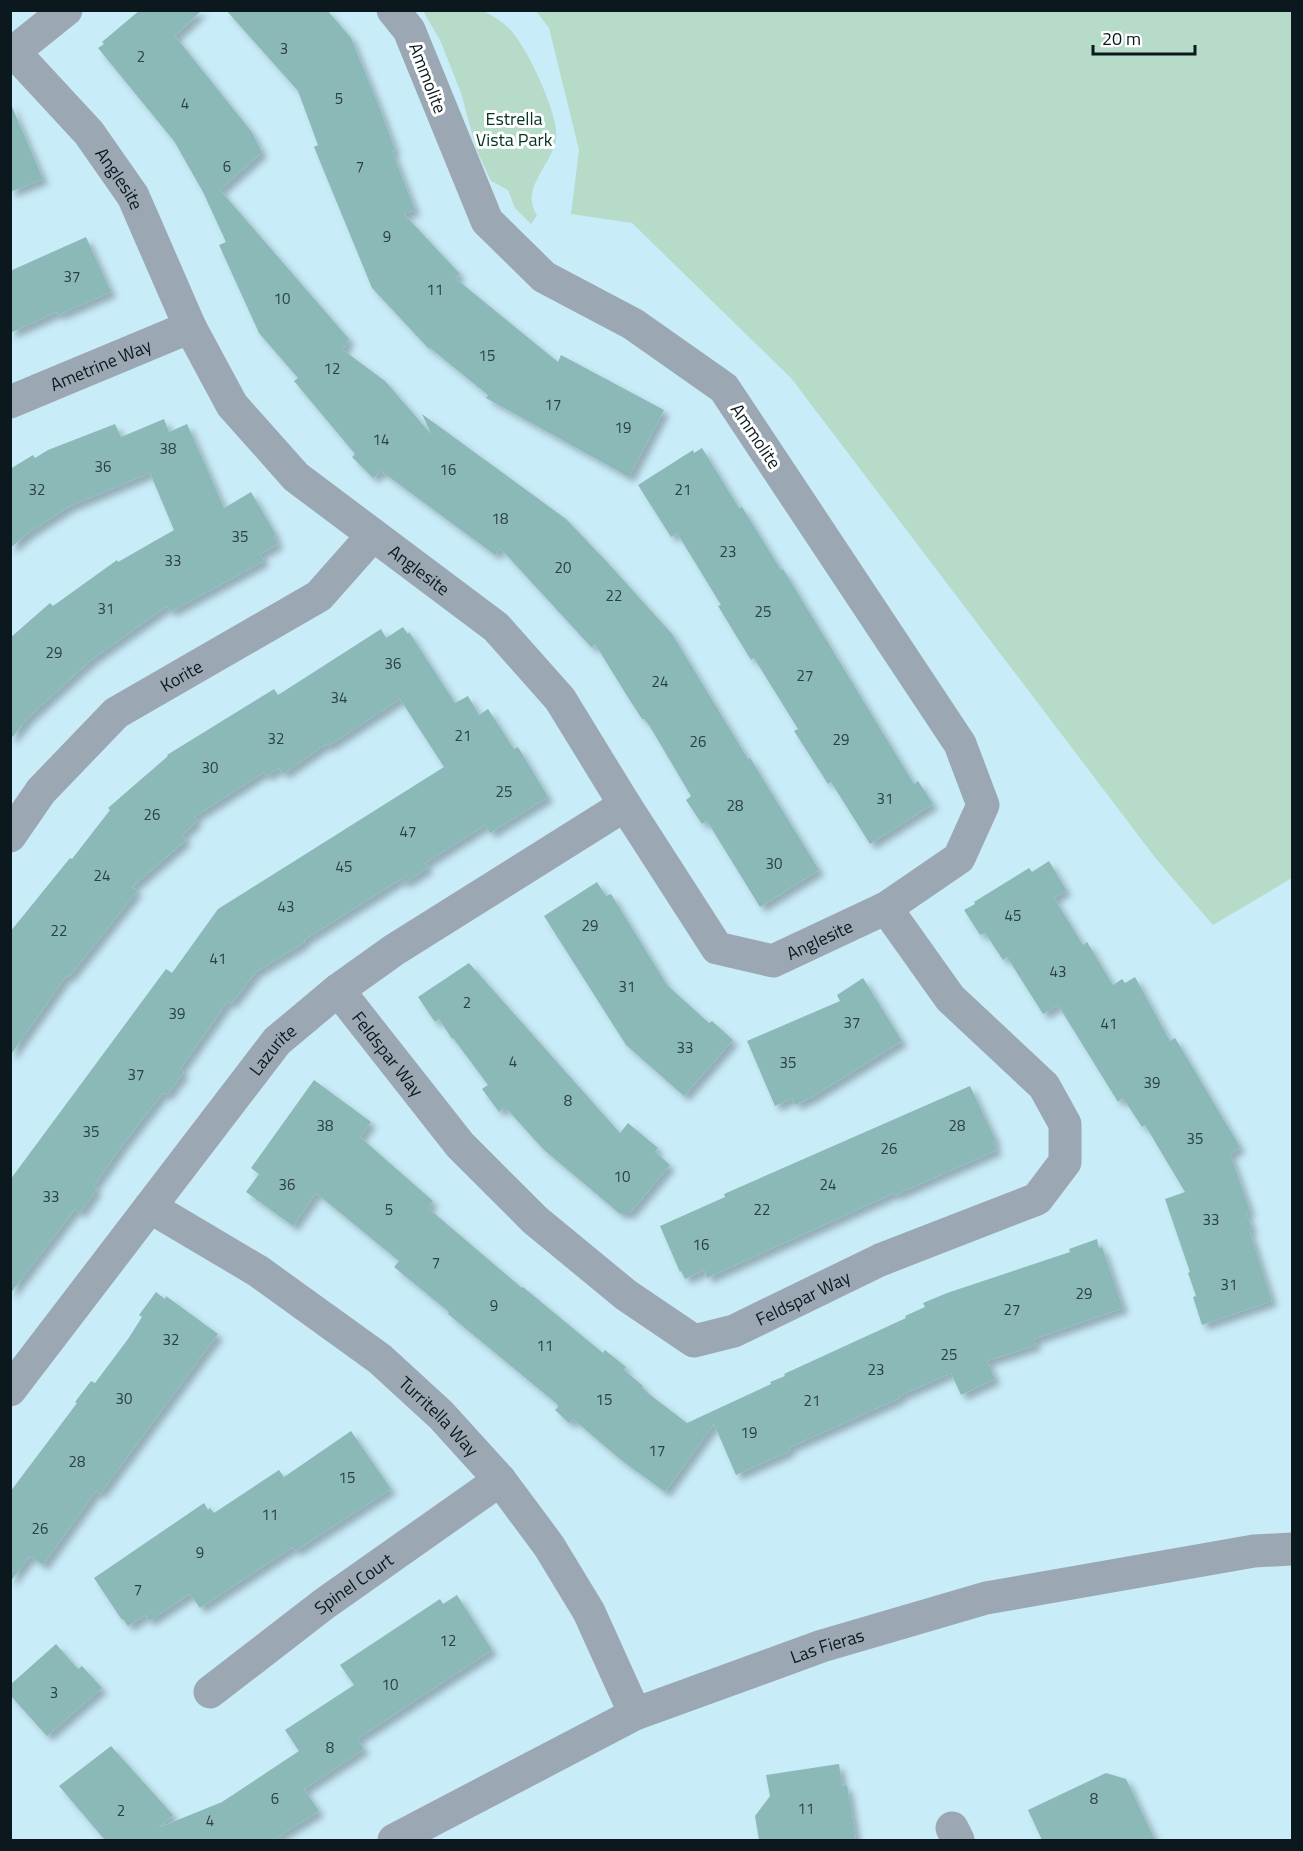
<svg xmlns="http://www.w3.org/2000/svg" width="1303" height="1851" viewBox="0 0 1303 1851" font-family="'Titillium Web',sans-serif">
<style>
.green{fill:#b6dbc8}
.building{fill:#8ab9b7;filter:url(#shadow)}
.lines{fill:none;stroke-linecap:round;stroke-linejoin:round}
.minor{stroke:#9ca7b4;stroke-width:33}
.labels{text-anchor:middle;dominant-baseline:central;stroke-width:6;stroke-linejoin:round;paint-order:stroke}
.number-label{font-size:15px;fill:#2b4044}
.street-label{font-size:18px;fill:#0b181d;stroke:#fff}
.park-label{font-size:18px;fill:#003522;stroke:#fff}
</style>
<defs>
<filter id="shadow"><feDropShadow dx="5.5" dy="5.5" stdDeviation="3" flood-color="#0004"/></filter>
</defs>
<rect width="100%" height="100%" fill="#c9ecf9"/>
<!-- green -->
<g class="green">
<path d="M423,11C440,10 463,7 479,10C491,13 506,24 513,33C528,50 560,117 556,139C552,165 519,189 537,215L531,224L515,208L508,190L491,181L477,151L461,93L440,40Z"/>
<path d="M536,11H1292V878L1213,925L1157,860L791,378L632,223L571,214L579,150L549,28Z"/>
</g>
<!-- building -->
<g class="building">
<path d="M140,10H202L175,36L251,131L262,152L220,190L349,339L343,350L385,381L431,434L422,414L566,519L608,563L672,634L748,759L750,758L819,870L760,907L707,821L702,824L686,800L691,796L649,725L644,719H642L629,699L595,644L592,648L500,548L495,555L381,471L373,478L352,457L355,454L294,381L298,378L259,333L219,245L226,242L203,192L174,141L98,48L104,44L102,42Z"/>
<path d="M226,10H327L351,38L380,109L395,150L392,151L415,210L404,214L460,274L455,278L558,362L561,355L664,410L629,477L486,398L488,395L430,348L429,349L372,288L314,147L318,145L298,91Z"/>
<path d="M10,102L43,179L10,192Z"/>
<path d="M86,237L111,292L58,315L57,312L10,333V271Z"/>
<path d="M164,419L169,432L187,424L224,508L251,492L276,535L274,536L278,544L260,554L264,561L170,612L167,606L91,660L28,718L10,740V638L50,603L53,606L117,560L118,562L174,530L150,473L70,506L31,531L10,548V469L33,455L35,458L48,450L115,424L121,437Z"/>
<path d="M702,448L739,508L742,507L781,570L783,569L914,784L918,781L933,804L870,844L831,782L828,784L794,731L798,729L754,658L751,660L718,606L721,605L677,533L671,537L638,485L693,450L694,453Z"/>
<path d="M403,627L408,634L409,632L455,703L468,696L479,715L488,709L514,749L518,747L548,797L490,833L485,825L425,863L428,868L404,883L401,879L304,940L305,942L256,972L231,1004L228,1001L180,1069L184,1072L167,1095L163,1093L124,1143L93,1187L97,1189L80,1213L75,1209L10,1294V1180L166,969L172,973L218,909L444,767L400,699L328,746L326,744L283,774L279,768L266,776L264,772L194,817L197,821L182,835L186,840L132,887L137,891L69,977L67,975L10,1056V932L70,858L72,859L110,810L108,808L168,756L167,755L274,689L278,695L381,629L386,638Z"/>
<path d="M1049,861L1066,890L1054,898L1083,945L1087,942L1113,985L1122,979L1125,983L1135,977L1170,1041L1175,1038L1240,1147L1230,1154L1250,1211L1246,1213L1252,1228L1249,1229L1272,1301L1202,1325L1193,1297L1196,1296L1188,1273L1190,1272L1165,1199L1185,1192L1145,1125L1142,1127L1123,1098L1118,1102L1058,1005L1043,1014L1007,957L1003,960L985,933L980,935L964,910L975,904L974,902L1029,868L1032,872Z"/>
<path d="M597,882L606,896L611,894L667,985L709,1023L712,1021L733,1040L684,1096L626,1045L544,916Z"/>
<path d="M469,963L620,1133L628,1123L658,1148L655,1152L670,1165L630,1213H619L543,1149L505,1107L499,1112L482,1089L488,1085L453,1038L452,1039L439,1019L435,1022L418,997Z"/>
<path d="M863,978L902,1041L812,1097L795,1105L793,1098L775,1106L747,1041L840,1001L837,995Z"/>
<path d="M314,1080L371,1122L360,1137L433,1201L428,1208L522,1288L523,1287L603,1353L605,1350L626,1367L624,1370L643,1386L642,1387L649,1394L687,1423L771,1384L770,1382L785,1376L784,1374L906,1318L905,1316L925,1307L923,1303L947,1293L1070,1252L1069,1249L1097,1239L1099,1248L1102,1247L1123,1308L1034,1339L1036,1345L987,1361L995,1379L961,1395L951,1373L899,1396L900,1398L788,1448L790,1451L736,1475L714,1424L665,1492L621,1460L573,1419L569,1423L555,1410L558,1407L557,1404L448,1314L449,1312L394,1267L399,1261L316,1193L293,1226L246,1192L259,1174L251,1168Z"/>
<path d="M970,1086L996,1141L993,1142L997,1150L895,1195L894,1193L707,1278L704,1270L685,1279L681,1271L680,1272L660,1226L725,1197L724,1194Z"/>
<path d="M156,1292L165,1299L166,1296L218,1334L100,1494L96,1491L43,1565L30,1556L10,1582V1492L77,1403L75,1402L91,1381L95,1383L128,1339L142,1317L139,1315Z"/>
<path d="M351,1431L391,1489L295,1551L293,1547L200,1608L190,1594L149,1621L145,1615L128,1626L123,1619L122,1620L94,1578L204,1503L208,1510L210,1508L214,1513L279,1470L284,1477Z"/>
<path d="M457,1595L492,1650L357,1739L364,1749L304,1789L319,1811L273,1840H105L59,1786L111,1746L173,1815L158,1828L222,1802L299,1751L285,1730L354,1685L340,1665L440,1599L443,1604Z"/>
<path d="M56,1644L78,1669L82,1666L102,1688L47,1736L10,1695V1685Z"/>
<path d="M839,1764L842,1786L847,1785L856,1840H759L755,1816L770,1796L766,1775Z"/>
<path d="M1106,1773L1126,1779L1155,1840H1042L1028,1810Z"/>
</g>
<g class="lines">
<!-- minor -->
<g class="minor">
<path id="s1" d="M15,53L89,133L133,196L190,327L232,405L296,477L496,627L560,699L625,805L717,948L773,961L886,908L959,858L983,805L960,744L724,388L633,324L544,277L487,221L409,30L393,10"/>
<path d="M10,55L66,10"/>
<path id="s2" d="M10,402L190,327"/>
<path id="s3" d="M10,836L41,791L116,713L319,596L373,535"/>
<path id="s4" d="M338,990L460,1145L535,1220L626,1295L694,1341L734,1331L880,1260L1037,1199L1065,1162V1124L1044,1086L950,998L886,908"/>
<path id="s5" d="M150,1207L258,1271L380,1359L441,1415L500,1480L549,1546L589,1612L635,1714"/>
<path id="s6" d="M10,1390L277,1041L338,990L394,950L625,805"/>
<path id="s7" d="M210,1692L324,1604L500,1480"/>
<path d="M952,1828L958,1840"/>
<path id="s8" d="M394,1840L635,1714L822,1646L986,1598L1254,1551L1292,1549"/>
</g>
</g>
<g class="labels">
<!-- number labels -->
<g class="number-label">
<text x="284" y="48">3</text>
<text x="141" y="56">2</text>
<text x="339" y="98">5</text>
<text x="185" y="103">4</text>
<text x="227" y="166">6</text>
<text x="360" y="166">7</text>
<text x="387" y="236">9</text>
<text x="72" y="276">37</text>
<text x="435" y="289">11</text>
<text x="282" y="298">10</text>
<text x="487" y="355">15</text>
<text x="332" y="368">12</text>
<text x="553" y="404">17</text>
<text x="623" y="427">19</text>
<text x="381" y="439">14</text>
<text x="168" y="448">38</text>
<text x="103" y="466">36</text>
<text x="448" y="469">16</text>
<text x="37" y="489">32</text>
<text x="683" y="489">21</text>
<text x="500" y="518">18</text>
<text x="240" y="536">35</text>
<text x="728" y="551">23</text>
<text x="173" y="560">33</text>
<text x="563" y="567">20</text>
<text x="614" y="595">22</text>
<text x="106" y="608">31</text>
<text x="763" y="611">25</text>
<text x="54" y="652">29</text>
<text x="393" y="663">36</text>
<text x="805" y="675">27</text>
<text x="660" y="681">24</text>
<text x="339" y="697">34</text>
<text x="463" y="735">21</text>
<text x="276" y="738">32</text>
<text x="841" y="739">29</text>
<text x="698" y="741">26</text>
<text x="210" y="767">30</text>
<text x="504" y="791">25</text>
<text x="885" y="798">31</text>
<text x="735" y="805">28</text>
<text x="152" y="814">26</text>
<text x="408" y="831">47</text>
<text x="774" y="863">30</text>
<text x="344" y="866">45</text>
<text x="102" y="875">24</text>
<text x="286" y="906">43</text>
<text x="1013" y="915">45</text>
<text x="590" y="925">29</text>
<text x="59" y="930">22</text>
<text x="218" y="958">41</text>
<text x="1058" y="971">43</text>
<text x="627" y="986">31</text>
<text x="467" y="1002">2</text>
<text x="177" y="1013">39</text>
<text x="852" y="1022">37</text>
<text x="1109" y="1023">41</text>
<text x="685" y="1047">33</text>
<text x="513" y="1061">4</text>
<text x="788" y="1062">35</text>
<text x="136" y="1074">37</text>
<text x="1152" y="1082">39</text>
<text x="568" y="1100">8</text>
<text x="325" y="1125">38</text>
<text x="957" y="1125">28</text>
<text x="91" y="1131">35</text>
<text x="1195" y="1138">35</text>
<text x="889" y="1148">26</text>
<text x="622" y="1176">10</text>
<text x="287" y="1184">36</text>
<text x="828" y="1184">24</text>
<text x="51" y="1196">33</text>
<text x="389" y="1209">5</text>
<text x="762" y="1209">22</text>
<text x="1211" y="1219">33</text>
<text x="701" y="1244">16</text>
<text x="436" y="1262">7</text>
<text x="1229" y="1284">31</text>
<text x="1084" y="1293">29</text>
<text x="494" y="1305">9</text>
<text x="1012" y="1309">27</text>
<text x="171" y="1339">32</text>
<text x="545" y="1345">11</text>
<text x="949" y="1354">25</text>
<text x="876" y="1369">23</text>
<text x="124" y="1398">30</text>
<text x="604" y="1399">15</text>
<text x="812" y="1400">21</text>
<text x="749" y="1432">19</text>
<text x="657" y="1450">17</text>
<text x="77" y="1461">28</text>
<text x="347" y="1477">15</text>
<text x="270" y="1514">11</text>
<text x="40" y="1528">26</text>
<text x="200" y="1552">9</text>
<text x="138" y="1589">7</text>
<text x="448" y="1640">12</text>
<text x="390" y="1684">10</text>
<text x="54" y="1692">3</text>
<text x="330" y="1747">8</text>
<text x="275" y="1798">6</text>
<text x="1094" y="1798">8</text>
<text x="806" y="1808">11</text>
<text x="121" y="1810">2</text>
<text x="210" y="1820">4</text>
</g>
<!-- street labels -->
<g class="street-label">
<text transform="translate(428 78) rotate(69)">Ammolite</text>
<text stroke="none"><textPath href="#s1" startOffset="164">Anglesite</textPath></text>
<text stroke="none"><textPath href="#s2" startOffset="98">Ametrine Way</textPath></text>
<text transform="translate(756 436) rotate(56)">Ammolite</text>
<text stroke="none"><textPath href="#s1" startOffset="668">Anglesite</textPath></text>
<text stroke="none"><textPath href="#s3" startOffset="238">Korite</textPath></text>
<text stroke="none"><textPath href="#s1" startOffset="1263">Anglesite</textPath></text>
<text stroke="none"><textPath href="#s6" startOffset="430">Lazurite</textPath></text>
<text stroke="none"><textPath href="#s4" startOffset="81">Feldspar Way</textPath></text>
<text stroke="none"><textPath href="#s4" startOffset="621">Feldspar Way</textPath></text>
<text stroke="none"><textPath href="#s5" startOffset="358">Turritella Way</textPath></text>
<text stroke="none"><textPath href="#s7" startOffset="180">Spinel Court</textPath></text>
<text stroke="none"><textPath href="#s8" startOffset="476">Las Fieras</textPath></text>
</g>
<!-- park labels -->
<g class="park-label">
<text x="514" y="118">Estrella<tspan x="514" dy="21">Vista Park</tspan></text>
</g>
</g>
<!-- border -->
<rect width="1303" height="1851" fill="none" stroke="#0b181d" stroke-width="24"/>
<!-- scale -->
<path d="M1093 45v9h102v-9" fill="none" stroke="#0b181d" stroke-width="3"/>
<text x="1102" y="45" font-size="18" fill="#0b181d" stroke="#ffffff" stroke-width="4.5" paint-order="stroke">20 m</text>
</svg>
